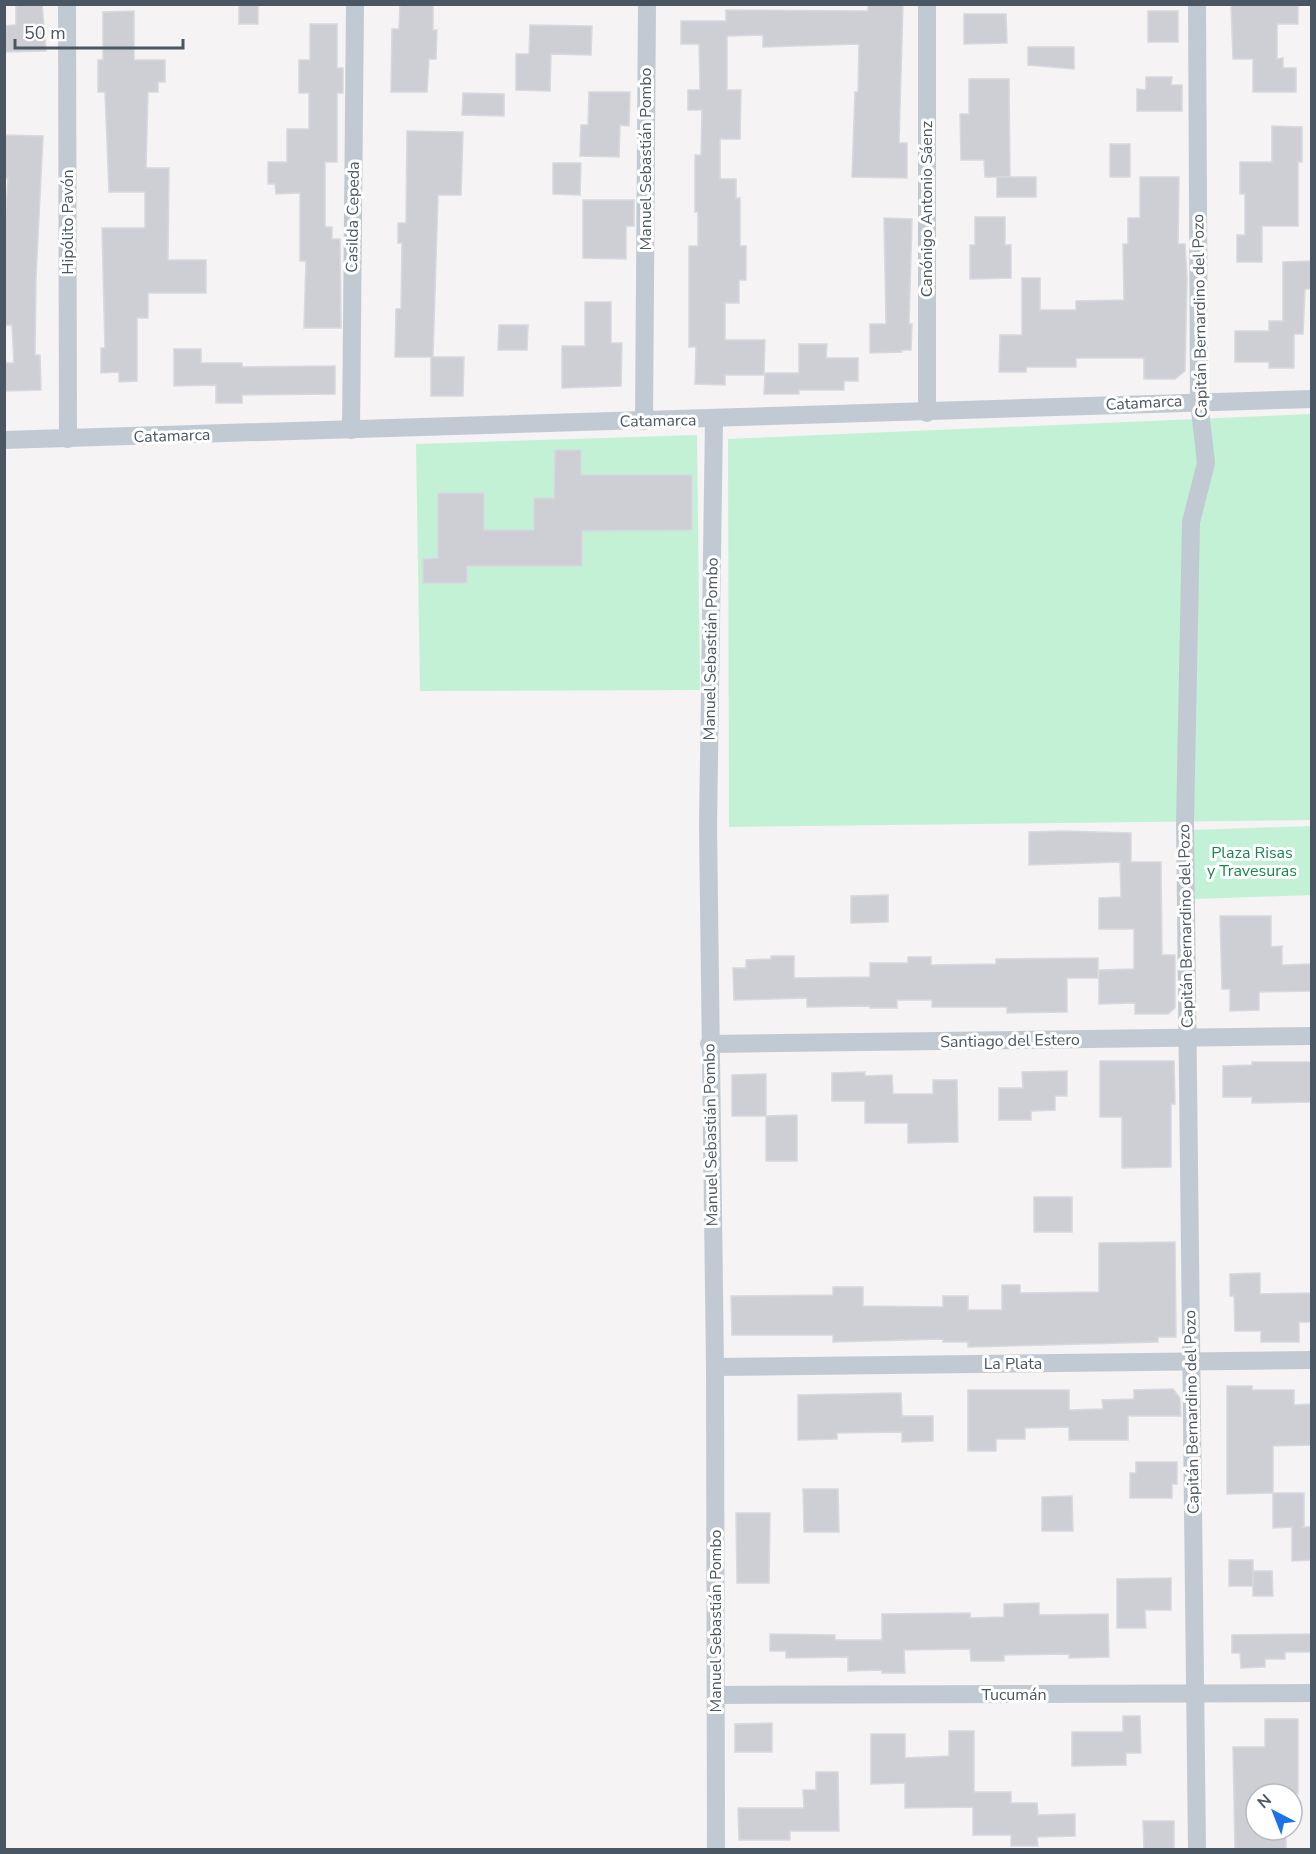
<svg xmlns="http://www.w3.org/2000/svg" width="1316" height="1854" viewBox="0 0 1316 1854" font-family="'Nunito Sans',sans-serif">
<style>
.green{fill:#c3f1d5}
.building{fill:#cdcfd5;stroke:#d7d9de;stroke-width:1.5}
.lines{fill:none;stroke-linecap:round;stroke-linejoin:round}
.street{stroke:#c1cad2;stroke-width:18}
.labels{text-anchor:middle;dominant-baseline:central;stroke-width:6;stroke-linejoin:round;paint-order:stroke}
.street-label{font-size:16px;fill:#4a5661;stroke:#fff}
.park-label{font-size:16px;fill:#17864f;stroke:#fff}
</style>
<rect width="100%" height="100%" fill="#f5f3f3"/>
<!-- green -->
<g class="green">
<path d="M1311,414V820L729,827L728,439Z"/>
<path d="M697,435L700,690L420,691L416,444Z"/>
<path d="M1311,826V895L1195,899L1192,830Z"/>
</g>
<!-- building -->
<g class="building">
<path d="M16,4H42L46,51L4,52V26L16,25Z"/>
<rect x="239" y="4" width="19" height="20"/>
<path d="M400,4H433V30H437L436,59H429L427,92H391L392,29H399Z"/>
<path d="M868,4H903L899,143H907V178L852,177L855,92H858L859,44L763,47V35L727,36V90H741L740,139H720V179H736V198H740V246H746V280H739V303H725V340H765L764,375H725V385L695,384L696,347H689V246H698V212H695V155H701L702,110H688V90H700L699,44H681V21H726V10L868,11Z"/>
<path d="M1231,4H1298V24H1277V59L1283,58V68H1296V92H1253V59H1233Z"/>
<path d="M134,11V60H165V82H158V92H148L146,168H169L168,260H206V293H148V318H137V381L119,382V372L101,373V348H105L102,228H145V192H109L105,92H98V60H103V12Z"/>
<rect x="1148" y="11" width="30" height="31"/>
<path d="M964,14H1006L1007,43L964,44Z"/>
<path d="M310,24H337V68H343V93H337V162H325V227H332V239H340L341,328H304L306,261H300V193L276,194L275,184H268V162H287V129H309V93H299V60H310Z"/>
<path d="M530,25L592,26L591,55L551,54L550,91L516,90V54H529Z"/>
<path d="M1028,47H1074V69L1028,65Z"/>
<path d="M1146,77H1172L1171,85H1182V111H1137V89L1146,90Z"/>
<path d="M969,79H1009L1010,177H985L984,160H961L960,114H969Z"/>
<path d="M589,92H630L629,126L620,125L619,157L580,156L581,125H588Z"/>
<path d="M463,93L504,94V116L462,115Z"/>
<path d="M1272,126L1302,127V162H1298V226H1262V262H1237V235H1245V194H1240V162H1272Z"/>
<path d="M407,131L463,132L461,195H438L433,357H464L463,396H431V357H395L396,309H401L402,243H398V223H406Z"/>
<path d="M4,135L43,136L36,277L35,355H40L41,390L4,391V363H14L12,325H4V236L8,178H4Z"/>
<rect x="1110" y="144" width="20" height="33"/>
<path d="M553,163H581L580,195L553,194Z"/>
<rect x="997" y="177" width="39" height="20"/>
<path d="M1140,177H1179L1178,244H1185L1187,278L1185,371L1175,379H1144V358H1076V367H1026V372H999L1000,335H1022V278H1040V310H1076V301L1124,300L1123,244H1128V218H1140Z"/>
<path d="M583,200H634V226H626V259L583,258Z"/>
<path d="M975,217H1005V245H1011V278L970,279V245H975Z"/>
<path d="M884,218L912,219L909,324H912L911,350H901L902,352L870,353V324H886Z"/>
<path d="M1311,261V289H1305L1303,334H1294V368H1269V362H1235V331H1269V321H1283V262Z"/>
<path d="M585,302H611V343H622L621,386L562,388V346H585Z"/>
<path d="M499,325H528L527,350H498Z"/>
<path d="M799,344H827L826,358H858V381H844V390H799V394H764L765,373H799Z"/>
<path d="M174,349H201V363H242V367L335,366V394L242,395V403H216V385L174,386Z"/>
<path d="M555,450H581V475H692V530L582,531V566H467V583H423V559L438,558V493H484V530H534V498H554Z"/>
<path d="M1063,831L1131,833V862H1161L1162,955H1175V1008L1168,1014H1135V1003L1099,1004V970L1134,969V929H1099V898L1121,897L1120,862L1029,865V832Z"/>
<path d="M888,895V922L851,923V896Z"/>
<path d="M1220,916H1271V947L1282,946V965L1311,964V991L1259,992V1010L1230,1011V989H1222Z"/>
<path d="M771,956H794V978L870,977V963H908V957H931V965L996,964V959L1098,958V978H1067V1012L1007,1013V1007H932V1000H897V1008H870V1006L807,1007V998L734,1000L733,968H746V960L771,959Z"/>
<path d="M1100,1061H1174L1175,1104H1171V1167L1122,1168V1117H1100Z"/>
<path d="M1252,1062H1311V1102L1252,1103V1097H1223V1066L1252,1065Z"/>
<path d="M1067,1071V1096H1055V1110L1031,1111V1120H999V1088H1023L1022,1072Z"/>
<path d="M865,1072V1076L892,1075L893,1094H933V1080H957L958,1142L908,1143V1123H865V1101H832V1073Z"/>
<path d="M766,1074V1116H732V1075Z"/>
<path d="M797,1115V1161H766V1116Z"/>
<rect x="1034" y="1197" width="38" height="35"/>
<path d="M1175,1242L1176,1337H1158V1342L968,1347V1342H943V1339L833,1342V1335H732L731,1296L833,1295V1287H863V1306L943,1307V1296H968V1310H1002V1285H1020V1293L1099,1292V1243Z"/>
<path d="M1260,1273V1294L1311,1293V1322H1299V1342H1261V1331H1235L1234,1296H1230V1274Z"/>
<path d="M1227,1386H1252V1390H1294V1405L1311,1404V1445L1273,1446V1493H1304V1527H1301H1311V1560L1292,1561V1527L1273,1528V1493L1227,1494Z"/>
<path d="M1173,1389L1180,1398L1181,1416H1128V1440H1069V1427L1025,1428V1439H996V1451H968V1390H1069V1410L1103,1409L1102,1400L1134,1399V1390Z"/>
<path d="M901,1393L902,1416H933V1441L902,1442V1432L837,1433V1439L798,1440V1395Z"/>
<path d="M1136,1462H1177V1484H1172V1498H1130V1473H1136Z"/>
<path d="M803,1489H838L839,1532H804Z"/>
<path d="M1072,1496L1073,1531H1042V1497Z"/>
<path d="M736,1513H770L769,1583H737Z"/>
<rect x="1229" y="1560" width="24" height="26"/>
<path d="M1253,1571H1272L1273,1596H1253Z"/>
<path d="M1171,1578V1610H1145L1146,1628H1117V1579Z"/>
<path d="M1039,1603V1615L1108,1614L1109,1657L1069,1658V1654L1004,1655V1661H971L970,1649L904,1650L905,1673H882V1670L848,1671V1657L786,1658V1651H770V1634L835,1635V1640H882V1614L970,1613V1618L1004,1617V1604Z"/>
<path d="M1311,1634V1652H1285V1659H1265V1667L1241,1668L1240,1653H1232V1635Z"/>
<path d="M1123,1716H1140L1141,1753H1126V1765L1072,1766V1732H1123Z"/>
<path d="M1265,1719H1298V1794H1256V1830H1286V1850H1235L1233,1747H1265Z"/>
<path d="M772,1723V1752H735V1724Z"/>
<path d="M949,1731H974V1792H1011V1803H1037L1038,1815L1075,1814V1836L1037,1837L1038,1846H1011V1835H973V1807L905,1808V1783L871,1784V1734H905V1758L949,1756Z"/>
<path d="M816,1772H838L839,1831H790V1840H739L738,1808H804L803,1790H816Z"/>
<path d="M1143,1821H1174V1850H1144Z"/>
</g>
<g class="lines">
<!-- street -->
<g class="street">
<path d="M67,4L68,439"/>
<path d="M927,4V413"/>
<path d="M714,420L708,826L715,1367L716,1850"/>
<path d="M644,421L647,4"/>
<path d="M351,430L355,4"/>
<path d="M4,440L1312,399"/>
<path d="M709,1044L1312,1036"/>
<path d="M715,1367L1312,1360"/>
<path d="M716,1695L1312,1693"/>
<path d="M1197,1850L1185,823L1191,522L1206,463L1199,401L1197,4"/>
</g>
</g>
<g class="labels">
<!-- street labels -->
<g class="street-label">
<text transform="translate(646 159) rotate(-90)">Manuel Sebastián Pombo</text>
<text transform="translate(927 209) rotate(-90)">Canónigo Antonio Sáenz</text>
<text transform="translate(353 217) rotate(-89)">Casilda Cepeda</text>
<text transform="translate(68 222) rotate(-90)">Hipólito Pavón</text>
<text transform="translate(1200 316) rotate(-91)">Capitán Bernardino del Pozo</text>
<text transform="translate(1144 403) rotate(-3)">Catamarca</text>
<text transform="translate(658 421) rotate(-1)">Catamarca</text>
<text transform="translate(172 436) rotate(-2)">Catamarca</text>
<text transform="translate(711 649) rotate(-89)">Manuel Sebastián Pombo</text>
<text transform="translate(1186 926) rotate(-91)">Capitán Bernardino del Pozo</text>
<text transform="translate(1010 1041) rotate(-1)">Santiago del Estero</text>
<text transform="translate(711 1135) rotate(-91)">Manuel Sebastián Pombo</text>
<text x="1013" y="1364">La Plata</text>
<text transform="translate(1192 1412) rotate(-91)">Capitán Bernardino del Pozo</text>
<text transform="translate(716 1621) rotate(-90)">Manuel Sebastián Pombo</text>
<text x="1014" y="1695">Tucumán</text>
</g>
<!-- park labels -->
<g class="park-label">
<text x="1252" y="853">Plaza Risas<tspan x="1252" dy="18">y Travesuras</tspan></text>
</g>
</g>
<!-- border -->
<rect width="1316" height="1854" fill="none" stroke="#4a5661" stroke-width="12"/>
<!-- north arrow -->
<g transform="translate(1274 1812) rotate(318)"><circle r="28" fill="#ffffff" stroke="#b7bbc0" stroke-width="1.5"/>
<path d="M0-4.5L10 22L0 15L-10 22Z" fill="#1a73e8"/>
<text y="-9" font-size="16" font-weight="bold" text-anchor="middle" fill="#4a5661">N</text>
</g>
<!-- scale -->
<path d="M15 39v9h168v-9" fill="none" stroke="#4a5661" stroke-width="3"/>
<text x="24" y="39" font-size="18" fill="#4a5661" stroke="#ffffff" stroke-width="4.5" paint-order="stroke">50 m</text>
</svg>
